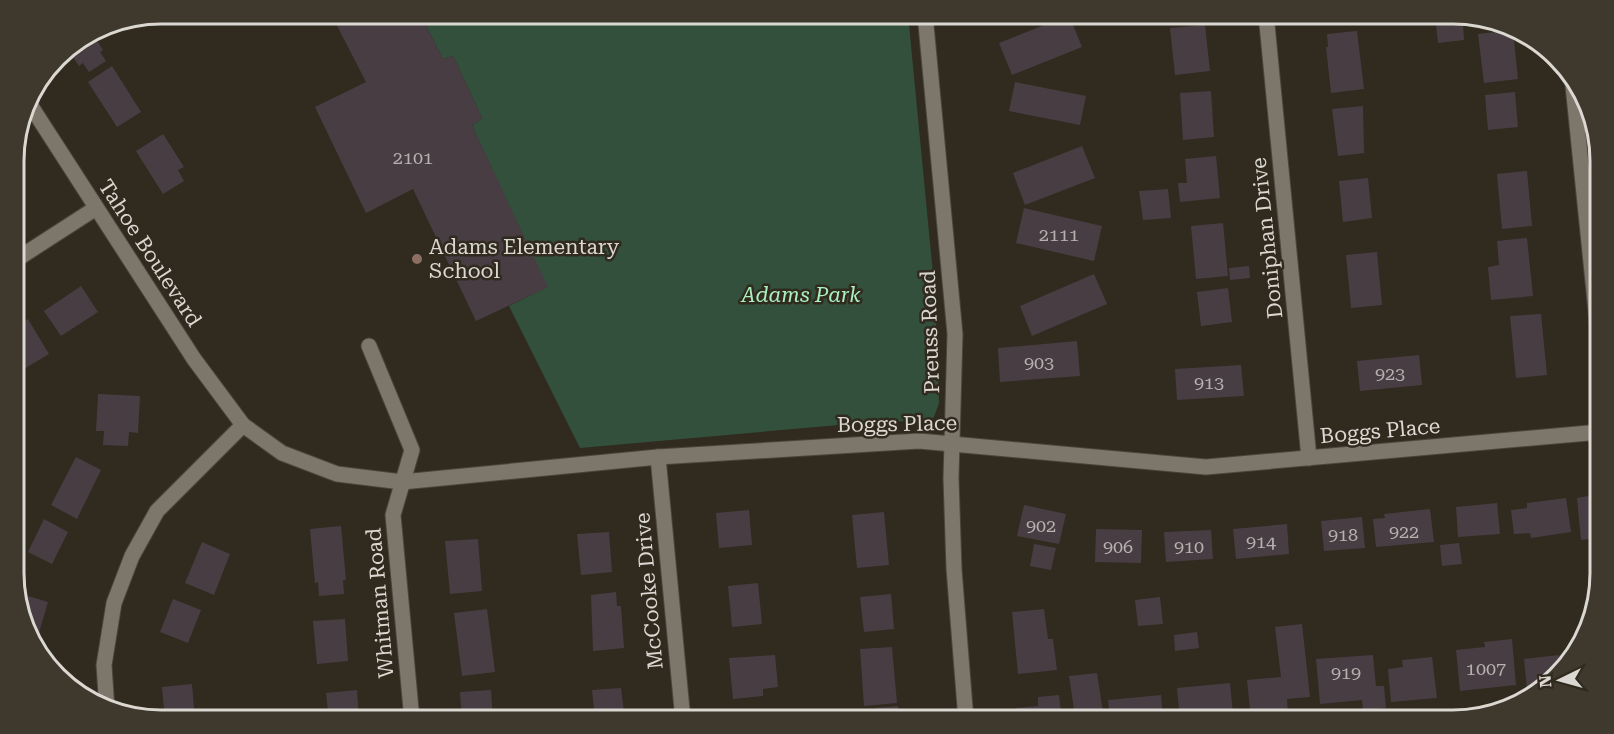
<svg xmlns="http://www.w3.org/2000/svg" width="1614" height="734" viewBox="0 0 1614 734" font-family="'Roboto Serif',serif">
<style>
.green{fill:#32503b}
.building{fill:#493d44}
.lines{fill:none;stroke-linecap:round;stroke-linejoin:round}
.minor-casing{stroke:#4b463d;stroke-width:17}
.minor{stroke:#7d766a;stroke-width:15}
.education-dot{fill:#8d6e63;stroke:#302a1f;stroke-width:2}
.labels{text-anchor:middle;dominant-baseline:central;stroke-width:5;stroke-linejoin:round;paint-order:stroke}
.number-label{font-size:18px;fill:#b6b1ae}
.street-label{font-size:21px;fill:#dbd8d1;stroke:#302a1f}
.poi-label{font-size:21px;fill:#dbd8d1;stroke:#302a1f;text-anchor:start}
.park-label{font-size:21px;font-style:italic;fill:#aaf0bf;stroke:#302a1f}
.rim{fill:none;stroke:#dbd8d1;stroke-width:3}
</style>
<rect width="100%" height="100%" fill="#302a1f"/>
<!-- green -->
<path class="green" d="M420,14H908L935,295L939,403L934,417L927,422L884,421L580,448L509,306L547,287L472,126L482,118L453,56L443,59Z"/>
<!-- building -->
<g class="building">
<path d="M331,14H420L443,59L453,56L482,118L472,126L548,287L476,321L413,189L366,213L315,107L366,82Z"/>
<path d="M1159,14H1188V15L1159,17Z"/>
<path d="M1069,15L1082,47L1012,75L999,43Z"/>
<path d="M1463,22L1464,40L1438,43L1436,25Z"/>
<path d="M110,24L113,28L96,39L103,50L100,52L106,61L89,72L83,63L79,66L67,48Z"/>
<path d="M1205,25L1210,71L1175,75L1170,28Z"/>
<path d="M1513,30L1518,79L1484,83L1478,34Z"/>
<path d="M1357,31L1364,89L1331,93L1326,47H1328L1327,34Z"/>
<path d="M112,66L141,112L117,127L88,82Z"/>
<path d="M1015,82L1086,96L1080,125L1009,111Z"/>
<path d="M1211,91L1214,137L1183,140L1180,93Z"/>
<path d="M1515,92L1518,127L1488,130L1485,95Z"/>
<path d="M1363,106L1364,153L1338,156L1332,109Z"/>
<path d="M163,134L184,167L178,170L184,181L163,194L136,151Z"/>
<path d="M1082,146L1095,178L1025,205L1013,173Z"/>
<path d="M1216,156L1220,198L1180,202L1178,183H1187L1185,159Z"/>
<path d="M14,170L22,183L14,188Z"/>
<path d="M1527,171L1532,226L1502,229L1497,174Z"/>
<path d="M1368,178L1372,218L1343,222L1339,181Z"/>
<path d="M1168,189L1171,218L1143,220L1139,191Z"/>
<path d="M1024,208L1102,226L1094,261L1016,243Z"/>
<path d="M1223,223L1228,276L1196,279L1191,226Z"/>
<path d="M1527,238L1533,296L1491,300L1488,267L1499,265L1497,241Z"/>
<path d="M1377,252L1382,305L1351,308L1346,255Z"/>
<path d="M1249,266L1250,278L1230,280L1229,268Z"/>
<path d="M1094,274L1107,304L1032,336L1020,306Z"/>
<path d="M81,286L98,312L61,336L44,311Z"/>
<path d="M1228,288L1232,322L1201,326L1197,292Z"/>
<path d="M1541,314L1547,375L1516,378L1510,316Z"/>
<path d="M28,319L49,354L24,369L19,360L14,363V327Z"/>
<path d="M1077,341L1080,376L1000,382L998,348Z"/>
<path d="M1419,355L1422,385L1360,391L1357,361Z"/>
<path d="M1241,365L1244,396L1177,400L1175,369Z"/>
<path d="M98,394L140,396L138,433L129,432L128,446L103,445L104,431H96Z"/>
<path d="M76,457L101,470L77,519L51,505Z"/>
<path d="M1600,494V538L1581,540L1577,498Z"/>
<path d="M1566,498L1571,532L1531,538L1530,533L1514,534L1511,510L1527,508V503Z"/>
<path d="M1497,503L1500,534L1458,537L1456,507Z"/>
<path d="M1024,505L1066,514L1059,544L1017,536Z"/>
<path d="M1430,509L1434,542L1376,547L1373,519L1385,518L1384,514Z"/>
<path d="M749,510L752,545L719,548L716,513Z"/>
<path d="M884,512L889,565L857,568L852,515Z"/>
<path d="M1362,517L1365,548L1324,551L1321,521Z"/>
<path d="M44,519L68,532L52,564L28,552Z"/>
<path d="M1287,524L1289,554L1236,559L1233,529Z"/>
<path d="M341,526L346,580H343L344,594L319,596L318,582L315,583L310,529Z"/>
<path d="M1096,529L1142,530L1141,563L1095,562Z"/>
<path d="M1211,530L1213,559L1166,562L1164,532Z"/>
<path d="M609,532L612,572L581,575L577,534Z"/>
<path d="M478,539L482,591L450,594L445,541Z"/>
<path d="M202,542L230,554L214,595L185,583Z"/>
<path d="M1459,543L1462,564L1442,566L1440,545Z"/>
<path d="M1034,544L1056,548L1051,570L1030,566Z"/>
<path d="M758,583L762,624L732,627L728,586Z"/>
<path d="M616,592L617,606H621L624,648L593,651L591,595Z"/>
<path d="M21,594L48,602L36,643L19,602Z"/>
<path d="M891,594L894,629L864,632L860,597Z"/>
<path d="M1160,597L1163,624L1138,626L1135,600Z"/>
<path d="M173,599L201,610L188,643L160,632Z"/>
<path d="M487,609L495,672L462,676L454,613Z"/>
<path d="M1044,609L1048,639H1053L1057,670L1018,674L1012,612Z"/>
<path d="M345,619L348,661L317,664L313,621Z"/>
<path d="M1302,624L1310,697L1287,699L1288,715L1251,719L1247,680L1281,677L1275,627Z"/>
<path d="M1197,632L1199,648L1175,651L1174,635Z"/>
<path d="M1512,639L1516,685L1460,691L1456,650L1485,647L1484,642Z"/>
<path d="M892,647L897,703L864,706L860,649Z"/>
<path d="M775,655L778,687L763,689V696L733,699L729,658Z"/>
<path d="M1373,655L1376,686H1384L1386,708L1363,710L1362,700L1320,704L1316,659Z"/>
<path d="M1559,655L1560,665L1541,688L1527,689L1524,659Z"/>
<path d="M1432,657L1437,698L1391,702L1388,669L1403,667L1402,660Z"/>
<path d="M1097,673L1103,712L1075,716L1069,676Z"/>
<path d="M1230,683L1233,714L1180,719L1177,688Z"/>
<path d="M192,684L195,720H165L162,687Z"/>
<path d="M621,688L625,720H595L592,690Z"/>
<path d="M357,690L359,720H329L326,693Z"/>
<path d="M491,690L493,720H462L460,692Z"/>
<path d="M1059,695L1062,720H1017L1016,708L1038,706V697Z"/>
<path d="M1161,695L1163,720H1110L1108,700Z"/>
<path d="M898,706L900,720H877L876,708Z"/>
</g>
<g class="lines">
<defs>
<g id="minor">
<path d="M925,14L955,334L951,478L954,569L966,720"/>
<path d="M1266,14L1309,458"/>
<path d="M1572,76L1600,351"/>
<path d="M27,100L194,359L243,425L282,453L337,474L402,482L658,457L919,441L1206,467L1600,432"/>
<path d="M14,261L96,208"/>
<path d="M369,346L412,450L393,515L412,720"/>
<path d="M658,457L683,720"/>
<path d="M107,710L104,665L114,603L132,556L157,511L243,425"/>
</g>
</defs>
<!-- minor casing -->
<use href="#minor" class="minor-casing"/>
<!-- minor -->
<use href="#minor" class="minor"/>
</g>
<!-- markers -->
<circle class="education-dot" cx="417" cy="259" r="6"/>
<g class="labels">
<!-- number labels -->
<g class="number-label">
<text x="413" y="157">2101</text>
<text x="1059" y="234">2111</text>
<text x="1039" y="362">903</text>
<text x="1390" y="373">923</text>
<text x="1209" y="382">913</text>
<text x="1041" y="525">902</text>
<text x="1404" y="531">922</text>
<text x="1343" y="534">918</text>
<text x="1261" y="541">914</text>
<text x="1118" y="546">906</text>
<text x="1189" y="546">910</text>
<text x="1486" y="668">1007</text>
<text x="1346" y="672">919</text>
</g>
<!-- street labels -->
<g class="street-label">
<text transform="translate(1267 238) rotate(-96)">Doniphan Drive</text>
<text transform="translate(150 253) rotate(57)">Tahoe Boulevard</text>
<text transform="translate(930 332) rotate(-92)">Preuss Road</text>
<text transform="translate(897 424) rotate(-1)">Boggs Place</text>
<text transform="translate(1380 431) rotate(-5)">Boggs Place</text>
<text transform="translate(649 591) rotate(-95)">McCooke Drive</text>
<text transform="translate(380 603) rotate(-95)">Whitman Road</text>
</g>
<!-- poi labels -->
<g class="poi-label">
<text x="429" y="247">Adams Elementary<tspan x="429" dy="24">School</tspan></text>
</g>
<!-- park labels -->
<g class="park-label">
<text x="801" y="295">Adams Park</text>
</g>
</g>
<!-- crop -->
<path d="M0 0H1614V734H0ZM161 24H1453A137 137 0 0 1 1590 161V573A137 137 0 0 1 1453 710H161A137 137 0 0 1 24 573V161A137 137 0 0 1 161 24Z" fill="#3e382d" fill-rule="evenodd"/>
<path class="rim" d="M161 24H1453A137 137 0 0 1 1590 161V573A137 137 0 0 1 1453 710H161A137 137 0 0 1 24 573V161A137 137 0 0 1 161 24Z"/>
<!-- north arrow -->
<g transform="translate(1560 680) rotate(265)" stroke="#302a1f" stroke-width="4.5" paint-order="stroke">
<path d="M0-4.5L10 22L0 15L-10 22Z" fill="#dbd8d1"/>
<text y="-9" font-size="16" font-weight="bold" text-anchor="middle" fill="#dbd8d1">N</text>
</g>
</svg>
